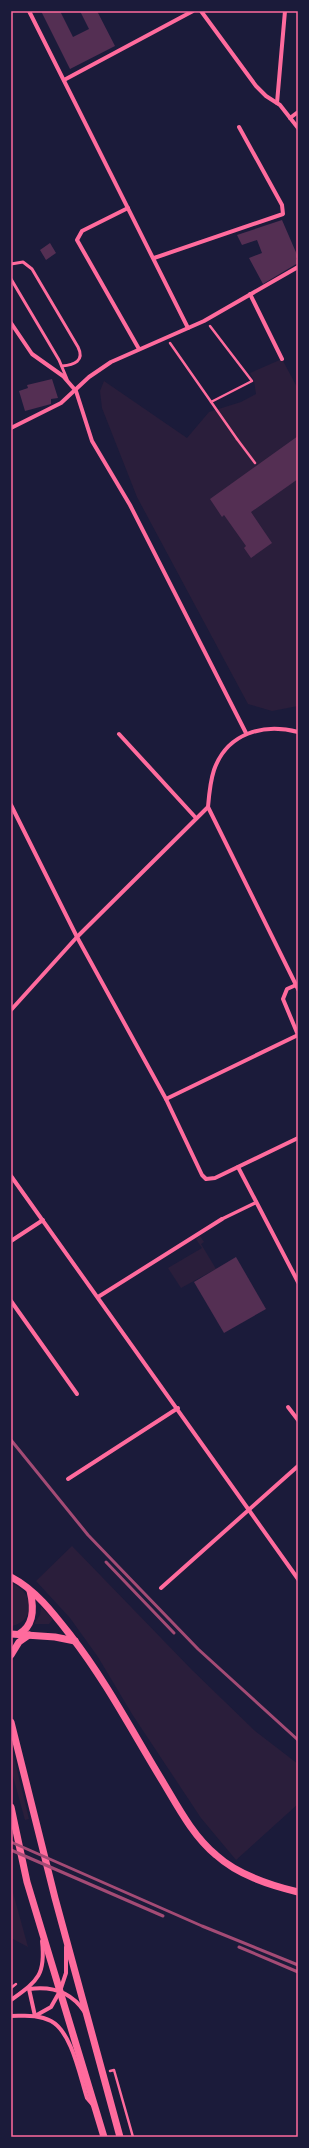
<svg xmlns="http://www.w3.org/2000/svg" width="309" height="2148" viewBox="0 0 309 2148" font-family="Montserrat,sans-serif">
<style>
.green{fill:#2a1e3b}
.building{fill:#542f53}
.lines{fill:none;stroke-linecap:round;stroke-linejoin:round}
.path{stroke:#ff6b9d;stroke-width:2.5}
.service{stroke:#ff6b9d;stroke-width:3}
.pedestrian{stroke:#ff6b9d;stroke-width:3.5}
.minor{stroke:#ff6b9d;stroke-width:4}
.tertiary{stroke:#ff6b9d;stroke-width:7}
.rail{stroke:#a44b75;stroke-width:3}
.neatline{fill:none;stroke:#ff6b9d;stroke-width:1.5}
</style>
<rect width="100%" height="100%" fill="#1b1b3a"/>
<!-- green -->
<g class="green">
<path d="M282,359L298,389V706L272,711L248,704L137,497L102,408L100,391L104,381L187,438L209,412L241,402L256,394L254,381L250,373Z"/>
<path d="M200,1236L204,1242L201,1244L216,1269L181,1288L168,1268L202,1248L196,1239Z"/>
<path d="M72,1546L192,1670L255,1731L298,1764V1804L236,1860L201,1818L132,1714L98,1657L70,1618L36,1581Z"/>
<path d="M11,1582C16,1586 23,1589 26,1595C35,1609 26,1624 11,1626Z"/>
<path d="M41,1607L53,1619L49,1624H34L40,1615Z"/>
<path d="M11,1745L29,1819L25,1820L11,1769Z"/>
<path d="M11,1888L12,1889L28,1947L11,1938Z"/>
</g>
<!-- building -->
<g class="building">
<path d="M41,11H60L73,37L89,29L80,11H97L115,46L70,69Z"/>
<path d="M282,220L298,257L296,258L298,263L263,284L249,258L262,253L257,240L242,245L237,235Z"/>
<path d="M50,243L56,253L46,260L40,250Z"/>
<path d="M52,379L58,398L51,399V404L25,411L19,391L28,388L27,385Z"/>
<path d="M298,436V479L251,512L272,543L251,558L244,548L246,546L224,515L222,517L210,499Z"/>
<path d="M236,1257L266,1309L224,1333L194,1282Z"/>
</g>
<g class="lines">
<!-- path -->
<g class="path">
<path d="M210,326L252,381L211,402"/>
<path d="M170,343L237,439"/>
<path d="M237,439L255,463"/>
<path d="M11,1988L16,1984"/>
<path d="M110,2071L114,2070L133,2137"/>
</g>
<!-- service -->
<g class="service">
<path d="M11,264L23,262L32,269L78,347C85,361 74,365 62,366"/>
<path d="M11,279L59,360L67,379"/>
</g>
<!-- pedestrian -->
<path class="pedestrian" d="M222,1219L255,1203"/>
<!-- minor -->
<g class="minor">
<path d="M29,11L188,328"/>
<path d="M201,11L256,86L266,96L280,105L298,128"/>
<path d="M64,80L193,11"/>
<path d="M277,103L285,11"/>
<path d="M290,118L298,112"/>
<path d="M128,208L82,231L77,240L139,349"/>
<path d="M154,258L283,214L282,205L239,127"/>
<path d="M250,294L282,359"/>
<path d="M11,323L32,354L63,376L76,391L92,441L130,505L246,733"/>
<path d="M11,428L61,403L89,377L111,362L204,321L298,267"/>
<path d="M119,734L196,818"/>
<path d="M11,805L77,937L166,1099L202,1175L206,1179L215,1178L298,1138"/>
<path d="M208,807L298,989"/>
<path d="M296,985L287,989L283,999L298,1035"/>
<path d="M11,1010L77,937L208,807C209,795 210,782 214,770C227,733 263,723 298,732"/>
<path d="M166,1099L298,1035"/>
<path d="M238,1167L298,1282"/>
<path d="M11,1176L298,1579"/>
<path d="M11,1241L43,1220"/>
<path d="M98,1297L222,1219"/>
<path d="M11,1301L77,1394"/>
<path d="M288,1407L298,1420"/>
<path d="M68,1479L178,1408"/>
<path d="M161,1588L298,1466"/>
<path d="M29,1989C51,1986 71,1992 84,2011"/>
<path d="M29,1989L35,2016"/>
<path d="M11,2000C37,1981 46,1976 42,1941"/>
<path d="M11,2016C24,2016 38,2014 51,2021C72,2032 80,2077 87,2098L93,2105"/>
<path d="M35,2016L51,2007L60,1991L66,1973V1947"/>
</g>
<!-- tertiary -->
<g class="tertiary">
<path d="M11,1577C36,1590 54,1614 71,1636C106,1681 133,1733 163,1782C178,1807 193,1836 216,1855C238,1875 269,1885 298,1892"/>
<path d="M11,1634L55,1637L75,1641"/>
<path d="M19,1634C35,1625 34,1607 30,1591"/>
<path d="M11,1655L19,1642L29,1635"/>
<path d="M11,1722L55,1898L120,2137"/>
<path d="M11,1807L27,1882L104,2137"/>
</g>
<!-- rail -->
<g class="rail">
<path d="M11,1440L88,1535L140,1589L198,1649L298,1740"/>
<path d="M106,1562L174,1633"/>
<path d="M11,1842L202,1926L298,1965"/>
<path d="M11,1850L163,1916"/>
<path d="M239,1947L298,1972"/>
</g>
</g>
<!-- border -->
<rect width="309" height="2148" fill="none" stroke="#1b1b3a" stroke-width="24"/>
<rect x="12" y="12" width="285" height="2124" class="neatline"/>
</svg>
